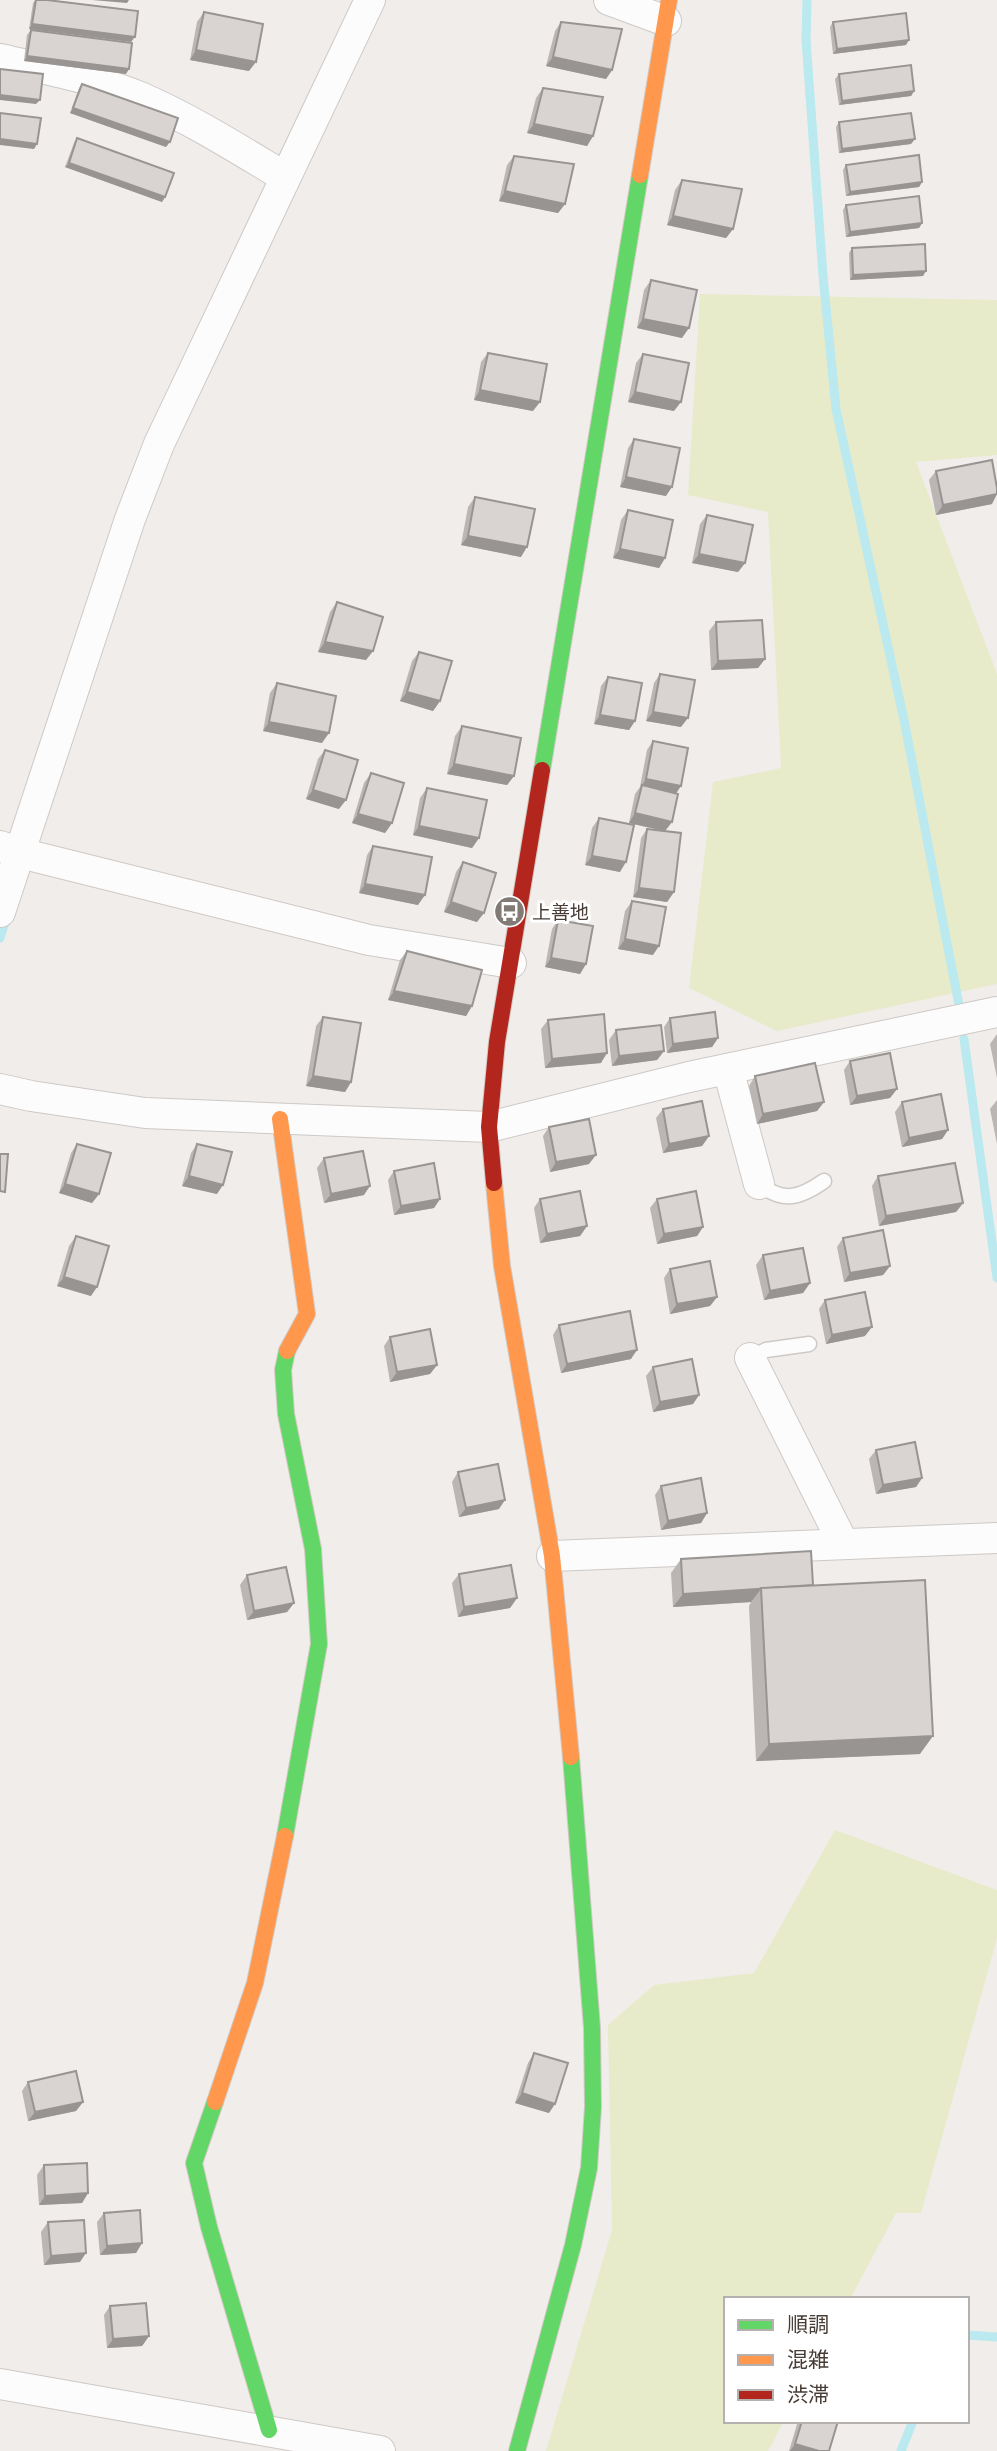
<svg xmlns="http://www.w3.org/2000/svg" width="997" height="2451" viewBox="0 0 997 2451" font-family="Commissioner,'Noto Sans JP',sans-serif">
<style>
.green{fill:#e7ebca}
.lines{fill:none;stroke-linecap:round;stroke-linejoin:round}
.stream{stroke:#bae9ef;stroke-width:9}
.lane-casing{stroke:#cdc9c6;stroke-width:17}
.street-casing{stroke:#cdc9c6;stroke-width:32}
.fast-casing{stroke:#d2c9c2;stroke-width:18}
.slow-casing{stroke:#d2c9c2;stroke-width:18}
.jam-casing{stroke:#d2c9c2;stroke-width:18}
.lane{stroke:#fdfcfc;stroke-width:14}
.street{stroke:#fdfcfc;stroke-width:30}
.fast{stroke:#63d668;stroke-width:16}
.slow{stroke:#ff974d;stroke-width:16}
.jam{stroke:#b3261e;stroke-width:16}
.wall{fill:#bbb6b4}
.shaded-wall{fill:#989492}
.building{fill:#d9d4d1;stroke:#989492;stroke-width:2}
.labels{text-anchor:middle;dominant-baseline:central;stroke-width:6;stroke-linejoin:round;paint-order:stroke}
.poi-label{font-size:19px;fill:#473c36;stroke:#fff;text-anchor:start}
</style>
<rect width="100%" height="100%" fill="#f1edea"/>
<!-- green -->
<g class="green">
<path d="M700,294L997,300V455L916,462L997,674V984L777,1031L689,988L713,782L781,768L768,512L688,495Z"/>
<path d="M835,1830L997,1890V1938L921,2213H896L850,2299H726V2421H784L768,2451H546L612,2230L608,2025L654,1985L754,1973Z"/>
</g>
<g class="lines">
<!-- stream -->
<g class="stream">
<path d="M807,0L806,40L823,276L836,409L904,720L959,1005"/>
<path d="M0,938L7,916"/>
<path d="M964,1039L997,1278"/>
<path d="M967,2335L997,2337"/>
<path d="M901,2451L913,2421"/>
</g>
<defs>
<g id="lane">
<path d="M759,1184C783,1203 800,1198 824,1181"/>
<path d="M750,1358L766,1350L809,1344"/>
</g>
<g id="street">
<path d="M609,0L666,21"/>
<path d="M0,59C46,69 96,79 140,97C191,119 238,149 285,177"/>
<path d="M0,846L20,853L369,940L511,963"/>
<path d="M0,912L130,519L159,444L370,0"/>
<path d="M728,1069L759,1184"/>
<path d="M0,1089L31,1096L145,1113L489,1127L689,1077L997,1012"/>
<path d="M750,1358L843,1543"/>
<path d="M552,1556L997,1538"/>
<path d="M0,2384L380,2451"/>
</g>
<g id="fast">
<path d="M542,770L640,175"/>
<path d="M285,1836L319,1644L313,1549L286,1414L283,1370L287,1351"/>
<path d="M215,2102L194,2163L209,2227L269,2430"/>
<path d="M517,2451L573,2245L589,2168L593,2107L592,2028L571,1757"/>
</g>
<g id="slow">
<path d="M640,175L669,0"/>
<path d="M280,1119L307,1314L287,1351"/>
<path d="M494,1183L502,1266L552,1556L571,1757"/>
<path d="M215,2102L255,1983L285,1836"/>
</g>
<path id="jam" d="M494,1183L489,1127L497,1042L542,770"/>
</defs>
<!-- lane casing -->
<use href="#lane" class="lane-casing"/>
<!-- street casing -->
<use href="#street" class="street-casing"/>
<!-- fast casing -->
<use href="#fast" class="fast-casing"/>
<!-- slow casing -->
<use href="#slow" class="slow-casing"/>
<!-- jam casing -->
<use href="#jam" class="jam-casing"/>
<!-- lane -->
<use href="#lane" class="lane"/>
<!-- street -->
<use href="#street" class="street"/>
<!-- fast -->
<use href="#fast" class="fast"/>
<!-- slow -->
<use href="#slow" class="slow"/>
<!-- jam -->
<use href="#jam" class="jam"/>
</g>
<!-- wall -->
<g class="wall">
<path d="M35,0H47L131,42L29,29L33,3Z"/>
<path d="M204,12L249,71L190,60L197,22Z"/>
<path d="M561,22L612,70L606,79L546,66L555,31Z"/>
<path d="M833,22L906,45L833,54L830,27Z"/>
<path d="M31,30L126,74L24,61L27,35Z"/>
<path d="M839,74L914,91L911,96L839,105L835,79Z"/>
<path d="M82,84L166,147L70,113L79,88Z"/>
<path d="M543,88L593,136L587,146L527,133L536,98Z"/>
<path d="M839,122L911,144L839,153L836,127Z"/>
<path d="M77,138L165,197L162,202L65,167L74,143Z"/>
<path d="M514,156L565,204L558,213L499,201L507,165Z"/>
<path d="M846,165L922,182L919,187L846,196L843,170Z"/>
<path d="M682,180L733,229L726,238L667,225L675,190Z"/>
<path d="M846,205L922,223L919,228L846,237L843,210Z"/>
<path d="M852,248L923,276L850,280L849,253Z"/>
<path d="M651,280L682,338L637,328L644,290Z"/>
<path d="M488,353L533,411L474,400L481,362Z"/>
<path d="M643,354L674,411L628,402L636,363Z"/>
<path d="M634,439L666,496L620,487L628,448Z"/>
<path d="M936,471L992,504L936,515L929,480Z"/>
<path d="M475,497L521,557L461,545L468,507Z"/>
<path d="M628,510L665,558L659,568L613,558L621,520Z"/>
<path d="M707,515L745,563L738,572L692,563L700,524Z"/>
<path d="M337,602L373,651L366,660L318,652L330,612Z"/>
<path d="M716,622L765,659L758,668L711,670L709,631Z"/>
<path d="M419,652L440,701L433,711L400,701L412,661Z"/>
<path d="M660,674L681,727L646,721L654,683Z"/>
<path d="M608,677L635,721L629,730L594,724L601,686Z"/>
<path d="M277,683L322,743L263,731L270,693Z"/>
<path d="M462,726L514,776L507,785L447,774L455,736Z"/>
<path d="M653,741L676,793L672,822L665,831L674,892L667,902L633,897L641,838L647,829L663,831L629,823L635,794L640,787L647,750Z"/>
<path d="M325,750L339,809L306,799L318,759Z"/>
<path d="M371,773L392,823L385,833L352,823L364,783Z"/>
<path d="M427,788L479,838L472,848L413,835L420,798Z"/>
<path d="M599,818L620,872L585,865L592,828Z"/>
<path d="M373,846L418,905L359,893L367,855Z"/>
<path d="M463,862L477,922L444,912L456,872Z"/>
<path d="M632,901L653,955L618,949L625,911Z"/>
<path d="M558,920L586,964L580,974L545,967L552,929Z"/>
<path d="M407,951L472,1006L466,1016L388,1000L400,960Z"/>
<path d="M323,1017L351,1082L345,1092L306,1086L316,1026Z"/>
<path d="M670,1018L718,1038L712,1047L667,1053L664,1027Z"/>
<path d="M548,1020L601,1063L545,1068L541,1029Z"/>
<path d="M616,1030L664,1051L657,1060L612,1066L609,1040Z"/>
<path d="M997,1034V1078L990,1044Z"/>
<path d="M850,1061L897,1089L890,1098L850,1105L844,1070Z"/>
<path d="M755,1076L824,1102L817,1111L757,1124L749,1086Z"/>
<path d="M997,1100V1144L990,1109Z"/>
<path d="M902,1102L948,1130L942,1139L902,1147L895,1112Z"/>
<path d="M663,1109L709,1136L702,1146L663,1153L656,1118Z"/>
<path d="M549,1127L589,1164L550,1172L543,1136Z"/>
<path d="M77,1144L99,1194L92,1203L59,1193L71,1153Z"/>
<path d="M197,1144L217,1194L182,1186L191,1153Z"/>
<path d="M324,1158L364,1195L324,1203L317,1168Z"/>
<path d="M394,1171L440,1199L434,1208L394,1215L388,1180Z"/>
<path d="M878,1176L963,1203L956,1212L879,1226L872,1186Z"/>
<path d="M540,1199L587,1226L580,1236L540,1243L534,1208Z"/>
<path d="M657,1199L703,1227L697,1236L657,1244L650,1208Z"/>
<path d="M76,1236L91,1296L57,1286L69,1246Z"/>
<path d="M843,1238L890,1266L883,1275L844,1282L837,1247Z"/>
<path d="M763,1255L810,1283L803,1293L764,1300L756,1265Z"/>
<path d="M670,1269L717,1297L710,1306L670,1314L664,1278Z"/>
<path d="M825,1300L865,1336L826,1344L819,1309Z"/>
<path d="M559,1325L631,1359L561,1373L553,1335Z"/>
<path d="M390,1337L437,1365L430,1374L390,1382L384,1346Z"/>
<path d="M653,1367L699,1395L693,1404L653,1412L646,1376Z"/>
<path d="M876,1450L922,1478L916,1487L876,1494L869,1459Z"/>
<path d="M458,1472L499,1509L459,1517L452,1482Z"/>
<path d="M661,1486L707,1513L701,1523L661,1530L655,1495Z"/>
<path d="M681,1559L813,1586L920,1754L756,1761L749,1606L751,1602L673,1607L671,1573Z"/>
<path d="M459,1574L517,1598L510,1608L458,1617L452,1583Z"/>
<path d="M247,1575L294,1603L287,1612L247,1620L240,1585Z"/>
<path d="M534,2053L549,2113L515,2103L528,2063Z"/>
<path d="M28,2082L83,2102L76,2111L28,2121L22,2091Z"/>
<path d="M44,2165L88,2193L82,2203L39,2205L37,2175Z"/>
<path d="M104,2213L142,2243L136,2253L100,2255L97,2222Z"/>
<path d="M48,2222L80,2262L44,2265L41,2232Z"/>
<path d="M110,2306L149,2336L142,2346L107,2348L104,2315Z"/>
<path d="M798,2421H838L829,2451H789Z"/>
</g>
<!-- shaded-wall -->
<g class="shaded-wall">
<path d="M92,0H129L127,3Z"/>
<path d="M32,24L135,37L131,42L29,29Z"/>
<path d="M909,40L906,45L833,54L837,49Z"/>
<path d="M196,50L256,62L249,71L190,60Z"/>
<path d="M27,56L129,69L126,74L24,61Z"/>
<path d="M553,57L612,70L606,79L546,66Z"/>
<path d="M914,91L911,96L839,105L842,101Z"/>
<path d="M0,95L40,100L36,104L0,100Z"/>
<path d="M73,108L170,142L166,147L70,113Z"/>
<path d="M534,124L593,136L587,146L527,133Z"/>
<path d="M0,139L37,144L34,149L0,145Z"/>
<path d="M915,139L911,144L839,153L842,149Z"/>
<path d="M69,163L165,197L162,202L65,167Z"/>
<path d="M922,182L919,187L846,196L850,192Z"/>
<path d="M505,191L565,204L558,213L499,201Z"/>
<path d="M673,216L733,229L726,238L667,225Z"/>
<path d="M922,223L919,228L846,237L850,232Z"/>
<path d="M926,271L923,276L850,280L853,275Z"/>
<path d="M643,319L689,328L682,338L637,328Z"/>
<path d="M480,390L540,402L533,411L474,400Z"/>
<path d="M635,392L681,402L674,411L628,402Z"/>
<path d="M626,477L672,487L666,496L620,487Z"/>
<path d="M997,494L992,504L936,515L943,505Z"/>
<path d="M468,536L527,547L521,557L461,545Z"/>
<path d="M620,549L665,558L659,568L613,558Z"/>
<path d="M699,554L745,563L738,572L692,563Z"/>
<path d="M325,642L373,651L366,660L318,652Z"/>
<path d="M765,659L758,668L711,670L718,661Z"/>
<path d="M407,692L440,701L433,711L400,701Z"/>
<path d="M653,712L688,718L681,727L646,721Z"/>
<path d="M600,715L635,721L629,730L594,724Z"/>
<path d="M269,722L329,733L322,743L263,731Z"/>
<path d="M454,764L514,776L507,785L447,774Z"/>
<path d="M646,779L681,786L675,795L641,787Z"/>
<path d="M313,790L346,800L339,809L306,799Z"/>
<path d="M635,813L672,822L665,831L629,823Z"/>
<path d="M358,814L392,823L385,833L352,823Z"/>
<path d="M419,826L479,838L472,848L413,835Z"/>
<path d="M592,856L626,862L620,872L585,865Z"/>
<path d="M365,884L425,895L418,905L359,893Z"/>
<path d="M639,888L674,892L667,902L633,897Z"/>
<path d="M451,902L484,913L477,922L444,912Z"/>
<path d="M625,939L659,946L653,955L618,949Z"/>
<path d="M551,958L586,964L580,974L545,967Z"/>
<path d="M394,991L472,1006L466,1016L388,1000Z"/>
<path d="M718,1038L712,1047L667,1053L673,1044Z"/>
<path d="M664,1051L657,1060L612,1066L619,1056Z"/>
<path d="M607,1053L601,1063L545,1068L552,1059Z"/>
<path d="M313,1076L351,1082L345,1092L306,1086Z"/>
<path d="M897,1089L890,1098L850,1105L857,1096Z"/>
<path d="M824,1102L817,1111L757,1124L763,1114Z"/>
<path d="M948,1130L942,1139L902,1147L909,1138Z"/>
<path d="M709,1136L702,1146L663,1153L669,1144Z"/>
<path d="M596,1155L589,1164L550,1172L556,1162Z"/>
<path d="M189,1176L223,1185L217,1194L182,1186Z"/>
<path d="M65,1184L99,1194L92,1203L59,1193Z"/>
<path d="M370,1186L364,1195L324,1203L331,1194Z"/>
<path d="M440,1199L434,1208L394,1215L401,1206Z"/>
<path d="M963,1203L956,1212L879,1226L886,1216Z"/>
<path d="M587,1226L580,1236L540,1243L547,1234Z"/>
<path d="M703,1227L697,1236L657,1244L664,1234Z"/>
<path d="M890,1266L883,1275L844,1282L850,1273Z"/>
<path d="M64,1277L97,1287L91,1296L57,1286Z"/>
<path d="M810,1283L803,1293L764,1300L770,1291Z"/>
<path d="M717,1297L710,1306L670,1314L677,1304Z"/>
<path d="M872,1327L865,1336L826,1344L832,1335Z"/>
<path d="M637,1350L631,1359L561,1373L567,1364Z"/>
<path d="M437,1365L430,1374L390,1382L397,1372Z"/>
<path d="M699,1395L693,1404L653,1412L660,1402Z"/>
<path d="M922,1478L916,1487L876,1494L883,1485Z"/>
<path d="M505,1500L499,1509L459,1517L466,1508Z"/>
<path d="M707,1513L701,1523L661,1530L668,1521Z"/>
<path d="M761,1589L751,1602L673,1607L683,1594Z"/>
<path d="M517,1598L510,1608L458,1617L464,1607Z"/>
<path d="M294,1603L287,1612L247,1620L254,1611Z"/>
<path d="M933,1736L920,1754L756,1761L769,1744Z"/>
<path d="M522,2093L555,2104L549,2113L515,2103Z"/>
<path d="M83,2102L76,2111L28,2121L35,2112Z"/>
<path d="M88,2193L82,2203L39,2205L45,2196Z"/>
<path d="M142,2243L136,2253L100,2255L107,2246Z"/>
<path d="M86,2253L80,2262L44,2265L51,2256Z"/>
<path d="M149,2336L142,2346L107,2348L113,2339Z"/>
<path d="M795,2444L819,2451H790Z"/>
</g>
<!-- building -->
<g class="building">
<path d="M36,0H47L138,11L135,37L32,24Z"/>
<path d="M204,12L263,24L256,62L196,50Z"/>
<path d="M906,13L909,40L837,49L833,22Z"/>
<path d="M561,22L622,29L612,70L553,57Z"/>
<path d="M31,30L132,43L129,69L27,56Z"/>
<path d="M911,65L914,91L842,101L839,74Z"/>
<path d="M0,69L43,74L40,100L0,95Z"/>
<path d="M82,84L178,118L170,142L73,108Z"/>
<path d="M543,88L603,97L593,136L534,124Z"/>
<path d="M0,113L41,118L37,144L0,139Z"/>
<path d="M911,113L915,139L842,149L839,122Z"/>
<path d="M77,138L174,173L165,197L69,163Z"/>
<path d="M919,155L922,182L850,192L846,165Z"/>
<path d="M514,156L574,164L565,204L505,191Z"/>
<path d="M682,180L742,189L733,229L673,216Z"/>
<path d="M919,196L922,223L850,232L846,205Z"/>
<path d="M925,244L926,271L853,275L852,248Z"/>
<path d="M651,280L697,290L689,328L643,319Z"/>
<path d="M488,353L547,364L540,402L480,390Z"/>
<path d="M643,354L689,363L681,402L635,392Z"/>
<path d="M634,439L680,448L672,487L626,477Z"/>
<path d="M992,460L997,488V494L943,505L936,471Z"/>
<path d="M475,497L535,509L527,547L468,536Z"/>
<path d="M628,510L673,520L665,558L620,549Z"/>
<path d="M707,515L753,525L745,563L699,554Z"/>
<path d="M337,602L383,617L373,651L325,642Z"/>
<path d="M762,620L765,659L718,661L716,622Z"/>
<path d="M419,652L452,661L440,701L407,692Z"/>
<path d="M660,674L695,680L688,718L653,712Z"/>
<path d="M608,677L642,683L635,721L600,715Z"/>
<path d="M277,683L336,696L329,733L269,722Z"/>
<path d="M462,726L521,738L514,776L454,764Z"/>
<path d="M653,741L688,748L681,786L646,779Z"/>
<path d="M325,750L358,760L346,800L313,790Z"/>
<path d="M371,773L404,783L392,823L358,814Z"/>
<path d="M642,785L678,794L672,822L635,813Z"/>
<path d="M427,788L487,800L479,838L419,826Z"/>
<path d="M599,818L634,825L626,862L592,856Z"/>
<path d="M647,829L681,833L674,892L639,888Z"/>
<path d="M373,846L432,857L425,895L365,884Z"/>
<path d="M463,862L496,873L484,913L451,902Z"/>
<path d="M632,901L666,907L659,946L625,939Z"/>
<path d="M558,920L593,926L586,964L551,958Z"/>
<path d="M407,951L482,970L472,1006L394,991Z"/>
<path d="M715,1012L718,1038L673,1044L670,1018Z"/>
<path d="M604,1014L607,1053L552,1059L548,1020Z"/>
<path d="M323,1017L361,1023L351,1082L313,1076Z"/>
<path d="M661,1025L664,1051L619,1056L616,1030Z"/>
<path d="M890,1053L897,1089L857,1096L850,1061Z"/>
<path d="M815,1063L824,1102L763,1114L755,1076Z"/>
<path d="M941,1094L948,1130L909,1138L902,1102Z"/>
<path d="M702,1101L709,1136L669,1144L663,1109Z"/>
<path d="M589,1119L596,1155L556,1162L549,1127Z"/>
<path d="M77,1144L111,1153L99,1194L65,1184Z"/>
<path d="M197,1144L232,1152L223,1185L189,1176Z"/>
<path d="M363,1151L370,1186L331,1194L324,1158Z"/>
<path d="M0,1154H8L5,1192L0,1191Z"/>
<path d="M434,1163L440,1199L401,1206L394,1171Z"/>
<path d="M955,1163L963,1203L886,1216L878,1176Z"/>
<path d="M580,1191L587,1226L547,1234L540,1199Z"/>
<path d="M696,1191L703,1227L664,1234L657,1199Z"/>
<path d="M883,1230L890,1266L850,1273L843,1238Z"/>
<path d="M76,1236L109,1246L97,1287L64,1277Z"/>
<path d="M803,1248L810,1283L770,1291L763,1255Z"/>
<path d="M710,1261L717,1297L677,1304L670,1269Z"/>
<path d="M865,1292L872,1327L832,1335L825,1300Z"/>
<path d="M630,1311L637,1350L567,1364L559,1325Z"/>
<path d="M430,1329L437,1365L397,1372L390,1337Z"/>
<path d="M692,1359L699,1395L660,1402L653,1367Z"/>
<path d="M915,1442L922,1478L883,1485L876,1450Z"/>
<path d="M498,1464L505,1500L466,1508L458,1472Z"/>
<path d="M701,1478L707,1513L668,1521L661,1486Z"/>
<path d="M811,1551L813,1585L683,1594L681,1559Z"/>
<path d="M511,1565L517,1598L464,1607L459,1574Z"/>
<path d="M286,1567L294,1603L254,1611L247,1575Z"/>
<path d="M925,1580L933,1736L769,1744L761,1588Z"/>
<path d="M534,2053L568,2063L555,2104L522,2093Z"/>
<path d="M76,2071L83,2102L35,2112L28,2082Z"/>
<path d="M87,2163L88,2193L45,2196L44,2165Z"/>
<path d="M140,2210L142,2243L107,2246L104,2213Z"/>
<path d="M84,2220L86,2253L51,2256L48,2222Z"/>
<path d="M146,2303L149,2336L113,2339L110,2306Z"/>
<path d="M802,2421H838L829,2451H819L795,2444Z"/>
</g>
<!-- icons -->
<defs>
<symbol id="bus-disc" viewBox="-11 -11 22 22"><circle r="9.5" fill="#827a75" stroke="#fff"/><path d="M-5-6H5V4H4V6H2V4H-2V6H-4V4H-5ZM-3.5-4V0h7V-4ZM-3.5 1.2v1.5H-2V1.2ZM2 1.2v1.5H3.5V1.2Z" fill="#fff"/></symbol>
</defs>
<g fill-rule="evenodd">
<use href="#bus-disc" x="492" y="894" width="35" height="35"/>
</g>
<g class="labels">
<!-- poi labels -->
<g class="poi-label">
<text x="532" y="911">上善地</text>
</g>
</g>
<!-- legend -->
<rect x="724" y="2297" width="245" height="126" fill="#ffffff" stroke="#b5b1af" stroke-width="2"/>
<rect x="738" y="2320" width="35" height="10" fill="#63d668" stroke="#b5b1af" stroke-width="2"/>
<text x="787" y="2332" font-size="21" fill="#473c36">順調</text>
<rect x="738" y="2355" width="35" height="10" fill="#ff974d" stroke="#b5b1af" stroke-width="2"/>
<text x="787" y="2367" font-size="21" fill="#473c36">混雑</text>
<rect x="738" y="2390" width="35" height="10" fill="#b3261e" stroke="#b5b1af" stroke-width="2"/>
<text x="787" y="2402" font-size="21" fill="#473c36">渋滞</text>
</svg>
